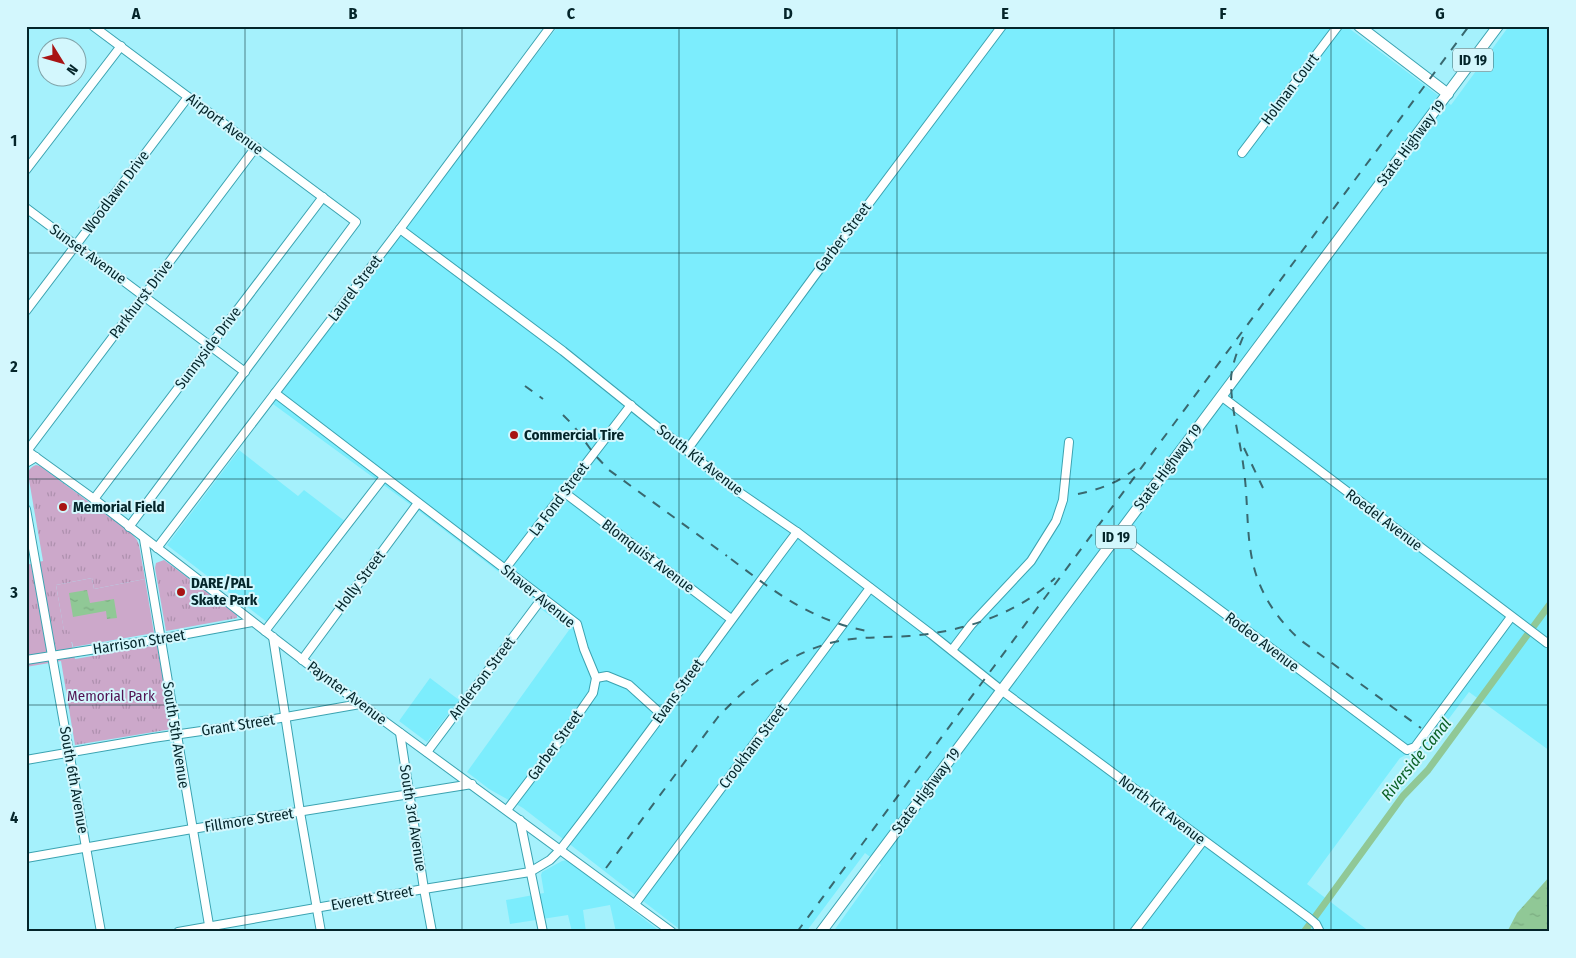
<svg xmlns="http://www.w3.org/2000/svg" width="1576" height="958" viewBox="0 0 1576 958" font-family="'Fira Sans Condensed',sans-serif">
<style>
.built{fill:#7cedfd}
.green{fill:#cca8ca}
.park{fill:url(#park-tufts)}
.water{fill:url(#water-ripples)}
.lines{fill:none;stroke-linecap:round;stroke-linejoin:round}
.canal{stroke:#90c896;stroke-width:7}
.minor-casing{stroke:#3ba3b1;stroke-width:10}
.major-casing{stroke:#3ba3b1;stroke-width:12}
.minor{stroke:#fff;stroke-width:8}
.major{stroke:#fff;stroke-width:10}
.rail{stroke:#39686f;stroke-width:2;stroke-dasharray:9 9;stroke-linecap:butt}
.grid{fill:none;stroke:#04252a;stroke-width:1;stroke-opacity:0.55}
.poi-dot{fill:#a81414;stroke:#d3f7fd;stroke-width:2}
.labels{text-anchor:middle;dominant-baseline:central;stroke-width:4;stroke-linejoin:round;paint-order:stroke}
.shield{fill:#d3f7fd;stroke:#426469;stroke-width:1}
.shield-label{font-size:14px;font-weight:bold;fill:#04252a}
.street-label{font-size:15px;fill:#04252a;stroke:#d3f7fd}
.poi-label{font-size:15px;font-weight:bold;fill:#04252a;stroke:#d3f7fd;text-anchor:start}
.park-label{font-size:15px;fill:#511352;stroke:#d3f7fd}
.water-label{font-size:16px;font-style:italic;fill:#0b6226;stroke:#d3f7fd}
.neatline{fill:none;stroke:#04252a;stroke-width:2}
.grid-label{font-size:16px;text-anchor:middle;font-weight:bold;fill:#04252a}
</style>
<defs>
<pattern id="park-tufts" width="24" height="20" patternUnits="userSpaceOnUse" patternTransform="scale(1.25)"><rect width="24" height="20" fill="#cca8ca"/><path d="M3 7l-1-3M5 7V3M7 7l1-3M15 17l-1-3M17 17v-4M19 17l1-3" fill="none" stroke="#ae90ae"/></pattern>
<pattern id="water-ripples" width="26" height="14" patternUnits="userSpaceOnUse" patternTransform="scale(1.25)"><rect width="26" height="14" fill="#90c896"/><path d="M2 4q2-2 4 0t4 0M15 11q2-2 4 0t4 0" fill="none" stroke="#7bac81"/></pattern>
</defs>
<rect width="100%" height="100%" fill="#a5f1fc"/>
<!-- built -->
<g class="built">
<path d="M558,26H1346L1451,105L1509,26H1550V751L1469,692L1432,741L1400,758L1307,884L1370,932H833L881,865L865,853L806,932H683L523,808L489,789L467,772L569,630L540,608L542,605L419,511L273,404Z"/>
<path d="M239,450L298,496L304,490L346,522L267,622L167,545Z"/>
<path d="M430,678L459,700L427,742L399,721Z"/>
<path d="M567,860L657,929L658,932H616L610,905L583,910L586,932H572L568,915L510,924L506,900L544,893L541,875L542,872L562,861Z"/>
</g>
<!-- green -->
<path class="green" d="M92,578L94,589L145,579L154,633L73,647L72,642H70L64,631L56,585Z"/>
<!-- park -->
<g class="park">
<path d="M36,465L40,466L130,532L137,540L139,545L145,579L94,589L92,578L56,585L64,630H69L75,659L157,645L172,729L75,745L61,661L26,667V565L43,561L28,474C29,469 31,467 36,465Z"/>
<path d="M164,560L237,614V618L166,631L155,568L156,563Z"/>
</g>
<!-- water -->
<g class="water">
<path d="M87,590L90,603L114,599L117,618L107,619L106,611L73,617L69,593Z"/>
<path d="M1550,876V932H1507L1517,913Z"/>
</g>
<g class="lines">
<!-- canal -->
<path class="canal" d="M1304,932L1403,796L1428,770L1550,604"/>
<defs>
<g id="minor">
<path d="M93,26L356,222L129,527"/>
<path d="M1242,153L1338,26"/>
<path d="M26,170L121,46"/>
<path d="M26,208L245,372"/>
<path d="M400,229L563,351L736,490L797,532L931,634L1001,690L1309,918L1316,924L1320,932"/>
<path d="M26,311L188,97"/>
<path d="M275,393L577,624L584,649L596,678"/>
<path d="M1221,396L1547,643"/>
<path d="M26,450L94,499L335,685L672,932"/>
<path d="M687,450L813,278L1002,26"/>
<path d="M27,451L256,147"/>
<path d="M26,463L36,457"/>
<path d="M565,493L731,619"/>
<path d="M94,499L323,197"/>
<path d="M26,509L101,932"/>
<path d="M1118,534L1407,750L1415,747L1511,617"/>
<path d="M144,539L210,931"/>
<path d="M157,548L400,229L551,26"/>
<path d="M505,569L631,405"/>
<path d="M265,631L384,477"/>
<path d="M273,637L300,812L321,932"/>
<path d="M952,650L971,625L1031,561L1056,521L1063,500L1069,442"/>
<path d="M26,660L160,639L252,622"/>
<path d="M302,660L418,503"/>
<path d="M596,678L607,676L629,685L661,714"/>
<path d="M400,733L424,889L432,932"/>
<path d="M427,752L537,605"/>
<path d="M26,760L153,738L229,727L360,704"/>
<path d="M507,810L561,739L593,693L596,678"/>
<path d="M520,820L543,932"/>
<path d="M26,858L192,829L472,784"/>
<path d="M635,904L870,588"/>
<path d="M178,932L424,889L530,872L550,860L560,850C641,746 717,638 797,532"/>
<path d="M1134,932L1203,841"/>
</g>
<g id="major">
<path d="M1359,26L1448,94"/>
<path d="M821,932L1498,26"/>
</g>
</defs>
<!-- minor casing -->
<use href="#minor" class="minor-casing"/>
<!-- major casing -->
<use href="#major" class="major-casing"/>
<!-- minor -->
<use href="#minor" class="minor"/>
<!-- major -->
<use href="#major" class="major"/>
<!-- rail -->
<g class="rail">
<path d="M1243,337C1237,352 1230,369 1231,385C1232,414 1241,443 1244,471C1249,507 1245,546 1258,580C1267,604 1281,622 1299,639L1421,728"/>
<path d="M525,386L543,399"/>
<path d="M563,415L573,425L594,454L609,470L727,556"/>
<path d="M1244,448L1263,488"/>
<path d="M1078,494C1101,489 1121,482 1138,466"/>
<path d="M731,559C777,594 814,622 872,632"/>
<path d="M606,868L718,717C750,683 784,656 830,643C857,636 882,638 909,636C961,632 1017,615 1055,578"/>
<path d="M797,932L1469,26"/>
</g>
</g>
<!-- grid -->
<path class="grid" d="M245,26V932M462,26V932M679,26V932M897,26V932M1114,26V932M1331,26V932M26,253H1550M26,479H1550M26,705H1550"/>
<!-- markers -->
<g class="poi-dot">
<circle cx="514" cy="435" r="5"/>
<circle cx="63" cy="507" r="5"/>
<circle cx="181" cy="592" r="5"/>
</g>
<g class="labels">
<!-- shield labels -->
<g class="shield">
<rect x="1453" y="48.5" width="40" height="23" rx="4"/>
<rect x="1096" y="525.5" width="40" height="23" rx="4"/>
</g>
<g class="shield-label">
<text x="1473" y="60">ID 19</text>
<text x="1116" y="537">ID 19</text>
</g>
<!-- street labels -->
<g class="street-label">
<text transform="translate(1290 89) rotate(-53)">Holman Court</text>
<text transform="translate(225 124) rotate(37)">Airport Avenue</text>
<text transform="translate(1411 143) rotate(-53)">State Highway 19</text>
<text transform="translate(116 192) rotate(-53)">Woodlawn Drive</text>
<text transform="translate(843 237) rotate(-53)">Garber Street</text>
<text transform="translate(88 254) rotate(36)">Sunset Avenue</text>
<text transform="translate(355 288) rotate(-53)">Laurel Street</text>
<text transform="translate(141 299) rotate(-53)">Parkhurst Drive</text>
<text transform="translate(208 348) rotate(-53)">Sunnyside Drive</text>
<text transform="translate(700 460) rotate(38)">South Kit Avenue</text>
<text transform="translate(1168 467) rotate(-53)">State Highway 19</text>
<text transform="translate(559 499) rotate(-53)">La Fond Street</text>
<text transform="translate(1384 520) rotate(37)">Roedel Avenue</text>
<text transform="translate(648 556) rotate(37)">Blomquist Avenue</text>
<text transform="translate(360 581) rotate(-53)">Holly Street</text>
<text transform="translate(538 596) rotate(39)">Shaver Avenue</text>
<text transform="translate(139 642) rotate(-9)">Harrison Street</text>
<text transform="translate(1262 642) rotate(37)">Rodeo Avenue</text>
<text transform="translate(482 678) rotate(-53)">Anderson Street</text>
<text transform="translate(678 691) rotate(-54)">Evans Street</text>
<text transform="translate(347 693) rotate(37)">Paynter Avenue</text>
<text transform="translate(238 725) rotate(-9)">Grant Street</text>
<text transform="translate(176 735) rotate(81)">South 5th Avenue</text>
<text transform="translate(555 745) rotate(-54)">Garber Street</text>
<text transform="translate(753 746) rotate(-53)">Crookham Street</text>
<text transform="translate(74 780) rotate(80)">South 6th Avenue</text>
<text transform="translate(926 791) rotate(-53)">State Highway 19</text>
<text transform="translate(1162 810) rotate(37)">North Kit Avenue</text>
<text transform="translate(413 818) rotate(81)">South 3rd Avenue</text>
<text transform="translate(249 820) rotate(-9)">Fillmore Street</text>
<text transform="translate(372 898) rotate(-10)">Everett Street</text>
</g>
<!-- poi labels -->
<g class="poi-label">
<text x="524" y="435">Commercial Tire</text>
<text x="73" y="507">Memorial Field</text>
<text x="191" y="583">DARE/PAL<tspan x="191" dy="17">Skate Park</tspan></text>
</g>
<!-- park labels -->
<g class="park-label">
<text x="111" y="696">Memorial Park</text>
</g>
<!-- water labels -->
<g class="water-label">
<text transform="translate(1416 759) rotate(-51)">Riverside Canal</text>
</g>
</g>
<!-- border -->
<rect width="1576" height="958" fill="none" stroke="#d3f7fd" stroke-width="55"/>
<!-- north arrow -->
<g transform="translate(62 62) rotate(127)"><circle r="24" fill="#d3f7fd" stroke="#80a3a9"/>
<path d="M0-4L9 19L0 12L-9 19Z" fill="#a81414"/>
<text y="-8" font-size="14" font-weight="bold" text-anchor="middle" fill="#04252a">N</text>
</g>
<rect x="28" y="28" width="1520" height="902" class="neatline"/>
<g class="grid-label">
<text x="136" y="19">A</text>
<text x="353" y="19">B</text>
<text x="571" y="19">C</text>
<text x="788" y="19">D</text>
<text x="1005" y="19">E</text>
<text x="1223" y="19">F</text>
<text x="1440" y="19">G</text>
<text x="14" y="146">1</text>
<text x="14" y="372">2</text>
<text x="14" y="598">3</text>
<text x="14" y="823">4</text>
</g>
</svg>
